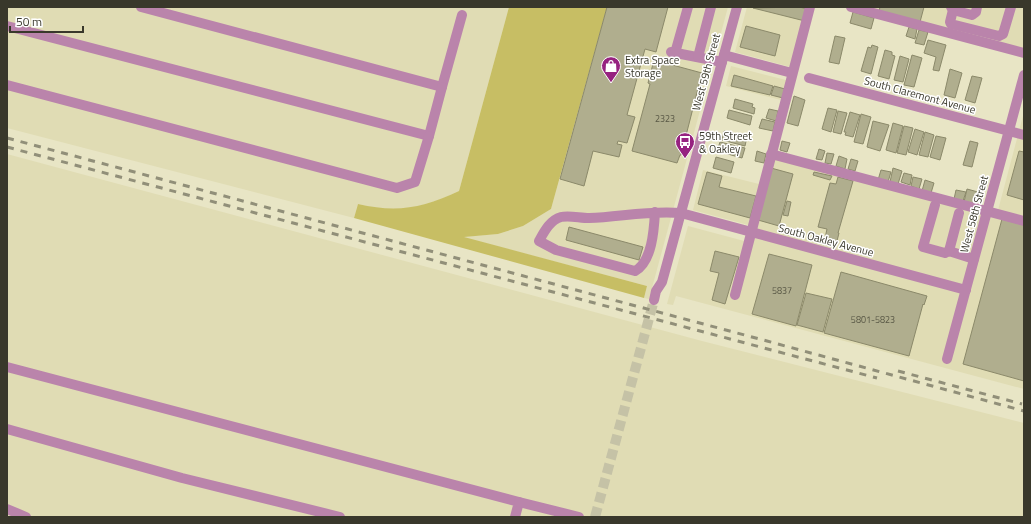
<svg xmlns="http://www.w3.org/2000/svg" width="1031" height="524" viewBox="0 0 1031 524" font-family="'Titillium Web',sans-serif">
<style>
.built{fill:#e0dcb4}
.green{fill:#c7be64}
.building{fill:#b0ae8e;stroke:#8b896a}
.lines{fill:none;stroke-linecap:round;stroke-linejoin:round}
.minor-tunnel{stroke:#c5c2a6;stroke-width:10;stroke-dasharray:10 5;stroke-linecap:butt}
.minor{stroke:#ba84ab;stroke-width:10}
.rail{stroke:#918f79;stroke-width:3;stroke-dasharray:7 7;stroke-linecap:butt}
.labels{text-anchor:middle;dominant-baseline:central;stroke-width:3;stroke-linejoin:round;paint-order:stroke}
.number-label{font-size:9px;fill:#575644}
.poi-label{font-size:11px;fill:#39382b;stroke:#fff;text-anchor:start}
.street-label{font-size:11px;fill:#39382b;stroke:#fff}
</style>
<rect width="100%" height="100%" fill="#e8e5c5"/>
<!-- built -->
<g class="built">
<path d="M7,7H509L459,191L439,200L409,209H380L358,204L354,218L7,128Z"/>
<path d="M607,7H728L649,299L644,298L647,286L462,237L498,234L523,226L551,209Z"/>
<path d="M747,7H810L794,68L735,52Z"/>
<path d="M851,7H1024V52Z"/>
<path d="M731,66L790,81L785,101L726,86Z"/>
<path d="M1024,112V389L676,296L673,305L667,304L688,226L748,242L752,226L693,210L703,170L763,185L771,154L997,214Z"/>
<path d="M7,154L702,341L1024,423V517H7Z"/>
</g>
<!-- green -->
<path class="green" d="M509,7H607L551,209L523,226L498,234L464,237L647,286L644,298L354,218L358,204C397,213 423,208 459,191Z"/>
<!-- building -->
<g class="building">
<path d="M607,7H668L656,52L645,49L627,115L635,117L627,143L618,141L617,144L622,145L619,157L593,151L584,186L560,179Z"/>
<path d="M799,7L808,9L805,21L753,8Z"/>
<path d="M880,7H924L920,22L879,11Z"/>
<path d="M853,12L874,18L871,29L850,23Z"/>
<path d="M746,26L780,35L775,56L740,47Z"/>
<path d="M909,27L917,29L915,39L906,36Z"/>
<path d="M919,30L928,32L924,45L915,43Z"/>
<path d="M835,36L845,38L839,64L829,62Z"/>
<path d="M928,40L946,45L939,71L933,70L936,57L924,53Z"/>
<path d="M872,45L878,47L871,74L861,71L868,47L871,48Z"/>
<path d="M885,50L892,52V55L895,56L889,79L878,76Z"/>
<path d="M912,55L922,58L914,87L904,85Z"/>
<path d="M900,56L909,59L903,82L894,80Z"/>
<path d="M654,60L702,73L681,155H680L677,163L632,151L650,84L648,83Z"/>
<path d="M950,69L962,73L955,98L944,95Z"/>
<path d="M734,75L773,86L770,95L731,86Z"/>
<path d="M972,76L982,78L975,103L965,100Z"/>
<path d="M774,86L785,89L783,98L771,95Z"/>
<path d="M794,96L805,100L798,126L787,123Z"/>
<path d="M735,99L753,104L752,107L755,108L754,114L733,108Z"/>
<path d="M828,108L837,110L831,132L822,129Z"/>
<path d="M769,109L778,111L776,121L766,118Z"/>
<path d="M729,110L752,116L750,125L727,118Z"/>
<path d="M838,111L847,113L841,134L833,132Z"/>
<path d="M850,112L860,115L853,137L845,135L846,132H844Z"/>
<path d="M861,114L871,117L863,144L854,142Z"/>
<path d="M762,119L775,122L773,131L759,128Z"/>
<path d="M873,121L889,125L880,151L867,147Z"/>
<path d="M893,123L903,126L896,153L886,150Z"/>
<path d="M904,126L913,128L906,155L897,153Z"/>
<path d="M915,129L924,132L917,155L908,152Z"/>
<path d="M724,131L747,137L745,146L722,140Z"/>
<path d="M925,132L934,135L928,157L919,155Z"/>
<path d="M936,136L946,138L940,160L930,157Z"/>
<path d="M782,141L790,143L787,152L780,150Z"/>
<path d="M970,141L978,143L972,167L963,165Z"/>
<path d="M720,142L745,148L742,158L717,151Z"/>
<path d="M819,149L825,151L822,160L816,159Z"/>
<path d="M757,151L766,154L764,163L755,161Z"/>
<path d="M1019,151L1024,152V200L1007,195Z"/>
<path d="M827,153L834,154L831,164L825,163Z"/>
<path d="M839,156L847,159L845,169L836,166Z"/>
<path d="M716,157L734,162L731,173L713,168Z"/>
<path d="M851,159L858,161L855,171L848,169Z"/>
<path d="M771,168L793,174L779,226L758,220Z"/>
<path d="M893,168L902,171L898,184L890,182Z"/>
<path d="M881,170L891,172L888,182L878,180Z"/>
<path d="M707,172L722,176L719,187L756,196L750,218L698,204Z"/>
<path d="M814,172L832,176L830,180L813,175Z"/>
<path d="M904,173L912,175L910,185L901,182Z"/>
<path d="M838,177L853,181L838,233H839L837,241L825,238L827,229L818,227L830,183L836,184Z"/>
<path d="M913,177L922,179L919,189L911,186Z"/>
<path d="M925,180L934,183L931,193L922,191Z"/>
<path d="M967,189L978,192L975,205L964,202Z"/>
<path d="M956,190L966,192L963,201L954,199Z"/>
<path d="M787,201L791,202L788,216L783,215Z"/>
<path d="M1002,219L1024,225V381L963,364Z"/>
<path d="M569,227L643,247L639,260L566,240Z"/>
<path d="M715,251L739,257L725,304L712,300L719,273L710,271Z"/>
<path d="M769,254L812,265L796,326L752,314Z"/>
<path d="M841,272L927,296L924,305L923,304L909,356L824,333Z"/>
<path d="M806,293L832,299L823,332L797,325Z"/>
</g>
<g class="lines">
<!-- minor-tunnel -->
<path class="minor-tunnel" d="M595,517L654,300"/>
<!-- minor -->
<g class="minor">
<path d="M141,7L442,87L462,15"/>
<path d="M851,7L1024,53"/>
<path d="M951,7L953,10L972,15L976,12L977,7"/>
<path d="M953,10L950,22L951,24L999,36L1003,34L1011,7"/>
<path d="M7,26L429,136L442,87"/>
<path d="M671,52L722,62"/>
<path d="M675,53L688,7"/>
<path d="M724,55L792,73"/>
<path d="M698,57L711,7"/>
<path d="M809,78L1024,135"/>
<path d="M7,85L397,188L415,182L429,136"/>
<path d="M771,154L1024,221"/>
<path d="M935,205L923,247L945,253L949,251L974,259"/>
<path d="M655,212C654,230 652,262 635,271L556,250L539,241C544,232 550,220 561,217C569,215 580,218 589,218C620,217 649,210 681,213L966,290"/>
<path d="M949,251L959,213"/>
<path d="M735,295L810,7"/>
<path d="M654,300L656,291L662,282L737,7"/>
<path d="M947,359L1024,75"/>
<path d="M7,367L519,502L515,517"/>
<path d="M7,429L182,478L340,517"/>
<path d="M519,502L579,517"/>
<path d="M7,509L26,517"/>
</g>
<!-- rail -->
<g class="rail">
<path d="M7,138L767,341L1024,411"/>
<path d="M7,147L877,378"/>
<path d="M898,371L1022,404"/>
</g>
</g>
<!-- icons -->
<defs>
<symbol id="shop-pin" viewBox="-11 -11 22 30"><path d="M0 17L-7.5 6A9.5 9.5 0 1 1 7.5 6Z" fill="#962280" stroke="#fff"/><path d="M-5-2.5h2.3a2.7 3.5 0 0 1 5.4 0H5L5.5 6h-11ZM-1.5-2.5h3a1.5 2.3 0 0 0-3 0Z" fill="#fff"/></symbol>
<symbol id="bus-pin" viewBox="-11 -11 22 30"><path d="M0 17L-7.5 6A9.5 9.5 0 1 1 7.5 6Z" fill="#962280" stroke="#fff"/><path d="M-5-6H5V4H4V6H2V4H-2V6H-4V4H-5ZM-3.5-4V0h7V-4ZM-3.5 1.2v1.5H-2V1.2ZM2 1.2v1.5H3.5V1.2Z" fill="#fff"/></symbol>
</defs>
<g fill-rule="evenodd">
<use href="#shop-pin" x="600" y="55" width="22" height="30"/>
<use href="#bus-pin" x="674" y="131" width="22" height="30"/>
</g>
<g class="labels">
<!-- number labels -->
<g class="number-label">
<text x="665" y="118">2323</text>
<text x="782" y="290">5837</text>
<text x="873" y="319">5801-5823</text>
</g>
<!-- poi labels -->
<g class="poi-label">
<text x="625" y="60">Extra Space<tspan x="625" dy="13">Storage</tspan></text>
<text x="699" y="136">59th Street<tspan x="699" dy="13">&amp; Oakley</tspan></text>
</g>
<!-- street labels -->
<g class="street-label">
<text transform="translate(706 72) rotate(-75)">West 59th Street</text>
<text transform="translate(920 95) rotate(15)">South Claremont Avenue</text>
<text transform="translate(974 214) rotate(-75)">West 58th Street</text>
<text transform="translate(826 240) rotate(15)">South Oakley Avenue</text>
</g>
</g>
<!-- border -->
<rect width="1031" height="524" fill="none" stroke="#39382b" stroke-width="16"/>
<!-- scale -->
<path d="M10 26v6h73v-6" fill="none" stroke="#39382b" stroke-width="2"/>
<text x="16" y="26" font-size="12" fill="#39382b" stroke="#ffffff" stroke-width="3" paint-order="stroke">50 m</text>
</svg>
